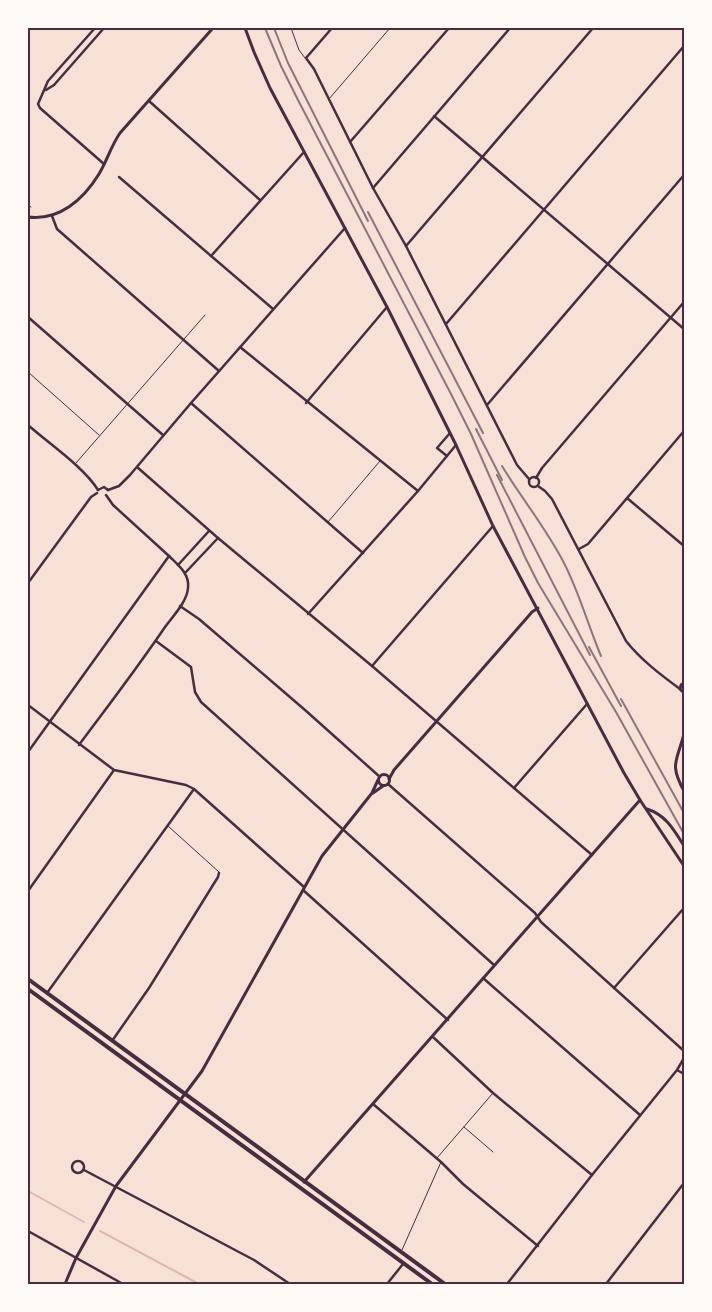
<svg xmlns="http://www.w3.org/2000/svg" width="712" height="1312" viewBox="0 0 712 1312" font-family="Poppins,sans-serif">
<style>
.lines{fill:none;stroke-linecap:round;stroke-linejoin:round}
.stream{stroke:#dcb8b0;stroke-width:2}
.service{stroke:#4a2c40;stroke-width:1}
.minor{stroke:#4a2c40;stroke-width:2.5}
.tertiary{stroke:#4a2c40;stroke-width:3}
.secondary{stroke:#4a2c40;stroke-width:3}
.trunk{stroke:#4a2c40;stroke-width:4}
.rail{stroke:#8f747c;stroke-width:2}
.neatline{fill:none;stroke:#4a2c40;stroke-width:2}
</style>
<rect width="100%" height="100%" fill="#f7e1d7"/>
<g class="lines">
<!-- stream -->
<g class="stream">
<path d="M28,1191L84,1222"/>
<path d="M100,1231L199,1284"/>
</g>
<!-- service -->
<g class="service">
<path d="M291,28L299,50L305,58"/>
<path d="M329,99L390,28"/>
<path d="M28,205L31,207"/>
<path d="M28,372L99,435"/>
<path d="M76,463L205,315"/>
<path d="M328,522L380,461"/>
<path d="M168,826L219,872"/>
<path d="M464,1127L493,1152"/>
<path d="M437,1158L493,1093"/>
<path d="M402,1250L441,1162"/>
</g>
<!-- minor -->
<g class="minor">
<path d="M95,28L48,81L38,104L40,108L104,164"/>
<path d="M332,28L306,58L314,69L373,188L406,246L517,465L529,479"/>
<path d="M46,90L54,85L104,28"/>
<path d="M149,101L260,200"/>
<path d="M434,116L684,329"/>
<path d="M350,142L449,28"/>
<path d="M119,177L273,309"/>
<path d="M373,188L510,28"/>
<path d="M52,216L57,229L219,371"/>
<path d="M406,246L593,28"/>
<path d="M211,256L304,152"/>
<path d="M28,317L163,435"/>
<path d="M446,324L684,46"/>
<path d="M240,347L418,491"/>
<path d="M191,403L363,553"/>
<path d="M306,403L387,307"/>
<path d="M487,405L684,175"/>
<path d="M28,425C48,443 84,467 98,490"/>
<path d="M447,456L437,448L450,433"/>
<path d="M137,467L218,538L372,666L592,855"/>
<circle cx="534" cy="482" r="5"/>
<path d="M536,478L542,468L684,302"/>
<path d="M538,486L545,491L552,499L626,641C641,660 661,675 680,689"/>
<path d="M98,490L104,487L108,490"/>
<path d="M108,490L119,486L130,475L191,403L345,228"/>
<path d="M106,495L113,505L169,556"/>
<path d="M627,498L684,546"/>
<path d="M579,549L588,544L684,431"/>
<path d="M178,565L209,531"/>
<path d="M185,573L218,538"/>
<path d="M28,583L91,497L97,493"/>
<path d="M180,606L199,619L305,710L380,777"/>
<path d="M308,614L418,491L456,445"/>
<path d="M156,641L191,667L195,692L201,702L494,965"/>
<path d="M372,666L493,526"/>
<path d="M28,705L114,770L186,785L194,789L304,887"/>
<path d="M28,752L169,556C178,565 190,574 188,588C187,602 173,616 165,627C138,667 108,706 79,745"/>
<path d="M388,784L535,913L541,922L684,1051"/>
<path d="M514,788L587,704"/>
<path d="M303,890L448,1020"/>
<path d="M28,891L114,770"/>
<path d="M483,978L640,1115"/>
<path d="M614,988L684,908"/>
<path d="M47,993L194,789"/>
<path d="M433,1037L493,1093L592,1175"/>
<path d="M112,1041L149,988L218,877L219,873"/>
<path d="M677,1070L684,1074"/>
<path d="M373,1104L441,1162L463,1184L538,1246"/>
<circle cx="78" cy="1167" r="6"/>
<path d="M84,1170L254,1260L290,1284"/>
<path d="M28,1231L123,1284"/>
<path d="M387,1284L403,1264"/>
<path d="M507,1284L592,1175L677,1070L684,1058"/>
<path d="M606,1284L684,1183"/>
</g>
<!-- tertiary -->
<g class="tertiary">
<circle cx="384" cy="780" r="5.5"/>
<path d="M389,779L394,770L532,612L538,608"/>
<path d="M373,793L383,786"/>
<path d="M304,1182L640,800"/>
<path d="M65,1284L76,1258L116,1186L202,1071L322,856L372,793L378,780"/>
</g>
<!-- secondary -->
<g class="secondary">
<path d="M245,28L254,52L270,88L387,307L456,445L493,526L624,773L640,800L684,866"/>
<path d="M28,217C59,221 83,200 99,174C107,161 111,146 120,133L213,28"/>
<path d="M684,683L681,685L680,689L684,693"/>
<path d="M684,734C677,761 669,764 684,791"/>
<path d="M647,809C666,815 674,830 684,846"/>
</g>
<!-- trunk -->
<g class="trunk">
<path d="M28,979L445,1284"/>
<path d="M28,989L432,1284"/>
</g>
<!-- rail -->
<g class="rail">
<path d="M265,28L281,66L298,100L451,394L471,434L525,557L538,583L616,712L684,834"/>
<path d="M274,28L288,63L368,221"/>
<path d="M368,212L483,433"/>
<path d="M476,429L502,480"/>
<path d="M502,466C522,499 546,528 564,563C579,592 588,625 601,656"/>
<path d="M497,475L590,655"/>
<path d="M589,647L621,706"/>
<path d="M621,699L684,813"/>
</g>
</g>
<!-- border -->
<rect width="712" height="1312" fill="none" stroke="#fffaf5" stroke-width="58"/>
<rect x="29" y="29" width="654" height="1254" class="neatline"/>
</svg>
